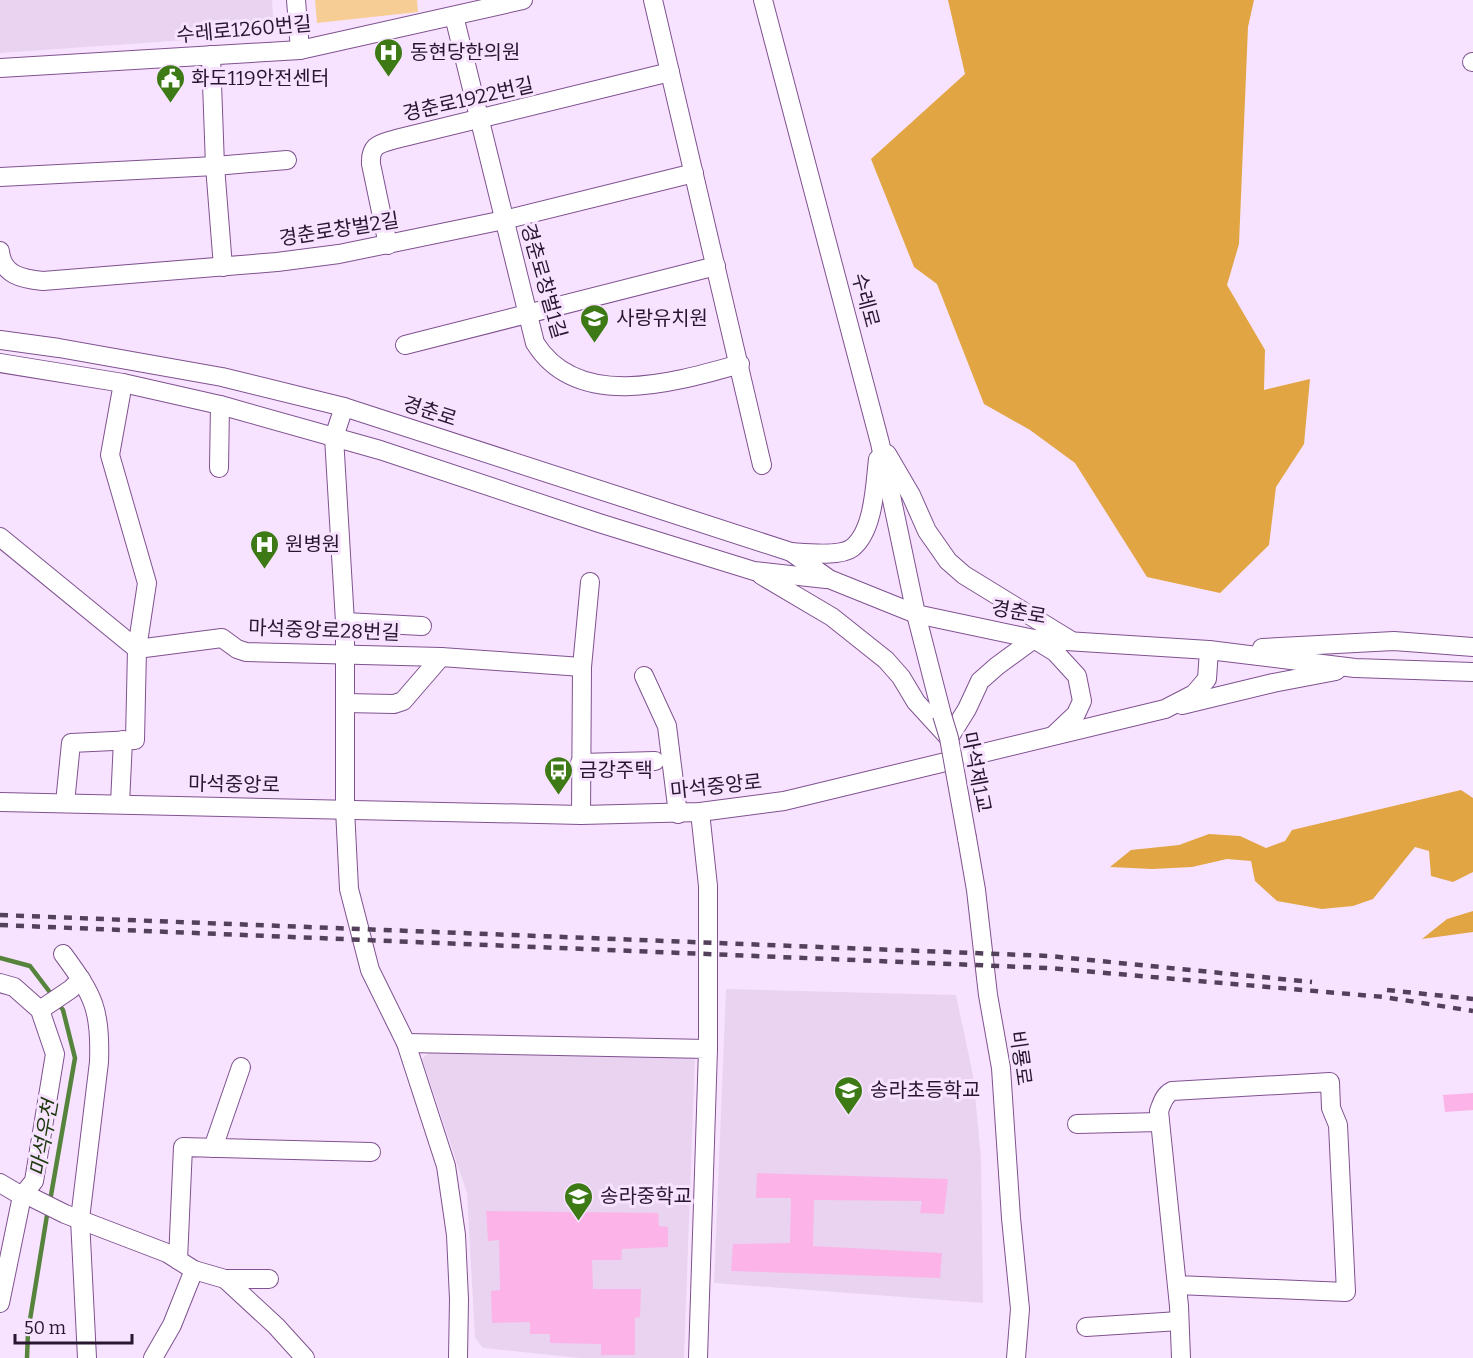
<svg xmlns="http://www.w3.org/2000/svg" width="1473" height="1358" viewBox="0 0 1473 1358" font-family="Bitter,'Noto Sans KR',serif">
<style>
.built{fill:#e9d3f1}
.green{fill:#f6ce95}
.forest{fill:#e1a544}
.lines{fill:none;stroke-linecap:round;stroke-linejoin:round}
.stream{stroke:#56843d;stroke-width:4.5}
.building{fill:#fbb3e8}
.minor-casing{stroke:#7f5290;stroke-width:20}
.minor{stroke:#fff;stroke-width:18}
.rail{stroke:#53405a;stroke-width:4.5;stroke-dasharray:8 8;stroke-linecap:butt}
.minor-bridge-casing{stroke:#7f5290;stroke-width:20;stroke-linecap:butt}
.minor-bridge{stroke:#fff;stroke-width:18}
.labels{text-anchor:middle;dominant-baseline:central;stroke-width:6;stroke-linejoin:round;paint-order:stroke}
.street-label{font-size:20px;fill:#291630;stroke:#f7e3ff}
.poi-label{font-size:20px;fill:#291630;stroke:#f7e3ff;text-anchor:start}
.water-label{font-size:21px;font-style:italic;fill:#1d390d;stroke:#f7e3ff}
</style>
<rect width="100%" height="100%" fill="#f7e3ff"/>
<!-- built -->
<g class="built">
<path d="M0,0H272L274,34L0,53Z"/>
<path d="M726,989L956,995L973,1075L981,1157L983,1303L714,1283Z"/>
<path d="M432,1050L695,1057L684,1358H579L483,1348L475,1338L467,1193L422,1059Z"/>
</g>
<!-- green -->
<path class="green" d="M315,0H417L418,12L317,23Z"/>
<!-- forest -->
<g class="forest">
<path d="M948,0H1254L1248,27L1239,244L1227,285L1265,350L1264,390L1310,379L1304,444L1276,487L1269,545L1220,593L1147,577L1075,463L1030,430L984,404L937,284L914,267L871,159L965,74Z"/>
<path d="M1461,790L1473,798V872L1453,882L1431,876L1429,851L1415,847L1373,899L1353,906L1322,909L1277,901L1255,881L1251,861L1227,859L1192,867L1152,869L1110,867L1131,850L1179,845L1209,834L1240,836L1266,848L1285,841L1292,830Z"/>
<path d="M1473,911V932L1422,939L1447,919Z"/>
</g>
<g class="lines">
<!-- stream -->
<g class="stream">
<path d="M0,958L30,966L52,995"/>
<path d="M50,1201L75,1058L63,1010L57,1002"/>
<path d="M27,1358L28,1332L48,1209"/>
</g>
</g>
<!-- building -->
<g class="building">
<path d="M1473,1093V1110L1445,1112L1443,1095Z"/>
<path d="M757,1173L948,1179L944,1214L920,1213L922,1201L814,1200L813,1246L942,1253L940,1278L731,1271L733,1244L790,1243L791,1198H756Z"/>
<path d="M486,1211L658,1213L659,1226L668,1227V1247L622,1249L621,1260H592L593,1289H641L640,1317L635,1318V1355H601V1344L550,1343V1334H530V1322L492,1323L491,1291L500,1290L499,1240L488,1241Z"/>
</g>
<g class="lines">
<defs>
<g id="minor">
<path d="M296,0L300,50"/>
<path d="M653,0L762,465"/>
<path d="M763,0L880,443L916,614L942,715"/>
<path d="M454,16L535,343C578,412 676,382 740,364"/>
<path d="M211,55L215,166L223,267"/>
<path d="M1472,62H1473"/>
<path d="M0,68L300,50L523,0"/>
<path d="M0,177L215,166L287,160"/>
<path d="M388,245L371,164C370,144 380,144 396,139L670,72"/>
<path d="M0,251C2,275 22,279 43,281L277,262L339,254L504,220L694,173"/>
<path d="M0,340L59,348L222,377L344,407L791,552L829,579L916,614L1034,639L1209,650L1355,668L1473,672"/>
<path d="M405,345L716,266"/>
<path d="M0,363L123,383L220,405L380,450L599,523L754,571L826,579"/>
<path d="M344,407L334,437L345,622V809L349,889L370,970L406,1043L446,1166L456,1235L459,1299L458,1358"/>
<path d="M887,454L911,495L927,531L948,561L964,575L1070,640"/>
<path d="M219,468L220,405"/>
<path d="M0,537L137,649L222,638L237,649L246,652L441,657L582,667"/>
<path d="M791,552C806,553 840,557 852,548C874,531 875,485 878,459"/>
<path d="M761,575L832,617L886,660L901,677L916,702L949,738L967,709L980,681L997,666L1034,639L1055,652L1077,676L1082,701L1076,714L1055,734"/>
<path d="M345,622L422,626"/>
<path d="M1262,648L1394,641L1473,647"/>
<path d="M644,676L667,726L678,814"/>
<path d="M345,703L394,704L403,701L441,657"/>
<path d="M1182,705L1273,683L1336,671"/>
<path d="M580,763L655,761"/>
<path d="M0,802L581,815L700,812L784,801L1165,709L1194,694L1207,679L1209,650"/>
<path d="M65,803L71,743L135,740L137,649L147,583L110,455L123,383"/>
<path d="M120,804L123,740"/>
<path d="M700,812L708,886V1049"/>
<path d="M581,815L582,667L590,582"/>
<path d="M967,838L976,890L988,995L1001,1068L1011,1218L1020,1309L1016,1358"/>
<path d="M63,954C94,996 101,1010 99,1062L80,1219L87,1358"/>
<path d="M0,983L14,987L40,1010L55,1054L34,1181L22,1196L0,1303"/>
<path d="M40,1010L71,989L81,979"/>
<path d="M406,1043L708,1049L698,1358"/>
<path d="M1077,1124L1160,1122"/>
<path d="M213,1148L241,1067"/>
<path d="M0,1183L22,1196L31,1197L65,1214L167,1253L194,1270L225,1279H269"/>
<path d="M178,1260L183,1147L371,1152"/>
<path d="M225,1279L276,1326L305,1358"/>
<path d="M1177,1285L1346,1292L1338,1125L1331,1108L1330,1082L1172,1091C1164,1095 1162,1103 1159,1111L1179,1306L1181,1358"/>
<path d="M1086,1327L1179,1321"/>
<path d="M153,1358L172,1325L194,1270"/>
</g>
</defs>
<!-- minor casing -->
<use href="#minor" class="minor-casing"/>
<!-- minor -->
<use href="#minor" class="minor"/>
<!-- rail -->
<g class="rail">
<path d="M0,915L1049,956L1312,982"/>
<path d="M0,925L1048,968L1384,997L1473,1011"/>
<path d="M1387,990L1473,999"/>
</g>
<defs>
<path id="minor-bridge" d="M942,715L949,738L967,838"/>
</defs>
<!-- minor-bridge casing -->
<use href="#minor-bridge" class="minor-bridge-casing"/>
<!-- minor-bridge -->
<use href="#minor-bridge" class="minor-bridge"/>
</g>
<!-- icons -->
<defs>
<symbol id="hospital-pin" viewBox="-11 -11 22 30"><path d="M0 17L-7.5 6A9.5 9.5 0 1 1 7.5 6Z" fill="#3d7a16" stroke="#f7e3ff"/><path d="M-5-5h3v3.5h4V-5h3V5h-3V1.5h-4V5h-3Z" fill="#fff"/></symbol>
<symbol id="civic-pin" viewBox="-11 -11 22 30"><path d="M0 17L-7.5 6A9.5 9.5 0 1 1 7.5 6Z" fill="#3d7a16" stroke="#f7e3ff"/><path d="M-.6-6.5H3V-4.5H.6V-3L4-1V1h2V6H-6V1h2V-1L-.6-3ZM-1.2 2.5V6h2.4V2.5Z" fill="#fff"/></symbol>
<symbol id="school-pin" viewBox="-11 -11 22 30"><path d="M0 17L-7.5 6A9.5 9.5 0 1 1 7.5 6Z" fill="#3d7a16" stroke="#f7e3ff"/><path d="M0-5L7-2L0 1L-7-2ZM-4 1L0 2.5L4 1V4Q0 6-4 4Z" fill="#fff"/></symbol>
<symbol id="bus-pin" viewBox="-11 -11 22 30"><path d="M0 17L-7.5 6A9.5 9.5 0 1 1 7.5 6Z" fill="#3d7a16" stroke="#f7e3ff"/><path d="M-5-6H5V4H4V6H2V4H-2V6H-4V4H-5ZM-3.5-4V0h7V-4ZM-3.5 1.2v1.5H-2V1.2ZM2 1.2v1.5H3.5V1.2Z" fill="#fff"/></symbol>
</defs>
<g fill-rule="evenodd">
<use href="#hospital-pin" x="372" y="36" width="33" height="45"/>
<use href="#civic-pin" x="154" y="62" width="33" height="45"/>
<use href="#school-pin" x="578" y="302" width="33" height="45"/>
<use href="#hospital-pin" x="248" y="528" width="33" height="45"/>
<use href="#bus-pin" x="542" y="754" width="33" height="45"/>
<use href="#school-pin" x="832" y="1074" width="33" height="45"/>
<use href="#school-pin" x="562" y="1180" width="33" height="45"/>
</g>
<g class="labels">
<!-- street labels -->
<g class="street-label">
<text transform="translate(244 29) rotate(-5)">수레로1260번길</text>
<text transform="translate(468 99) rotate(-13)">경춘로1922번길</text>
<text transform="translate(339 229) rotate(-9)">경춘로창벌2길</text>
<text transform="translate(544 281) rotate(74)">경춘로창벌1길</text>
<text transform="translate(866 300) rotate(75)">수레로</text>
<text transform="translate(430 411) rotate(18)">경춘로</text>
<text transform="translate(1019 612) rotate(10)">경춘로</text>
<text transform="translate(324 630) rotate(2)">마석중앙로28번길</text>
<text transform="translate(977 772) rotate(79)">마석제1교</text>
<text transform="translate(234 784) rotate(1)">마석중앙로</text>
<text transform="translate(716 786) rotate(-6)">마석중앙로</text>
<text transform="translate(1021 1058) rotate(82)">비룡로</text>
</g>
<!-- poi labels -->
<g class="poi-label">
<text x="410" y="52">동현당한의원</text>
<text x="191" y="78">화도119안전센터</text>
<text x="616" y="318">사랑유치원</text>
<text x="285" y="544">원병원</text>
<text x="579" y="770">금강주택</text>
<text x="870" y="1090">송라초등학교</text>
<text x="600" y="1196">송라중학교</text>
</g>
<!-- water labels -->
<g class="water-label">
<text transform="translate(44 1138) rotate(-80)">마석우천</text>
</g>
</g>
<!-- scale -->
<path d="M15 1334v9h117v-9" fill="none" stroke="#291630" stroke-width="3"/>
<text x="24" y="1334" font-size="18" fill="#291630" stroke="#f7e3ff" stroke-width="4.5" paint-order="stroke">50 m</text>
</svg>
